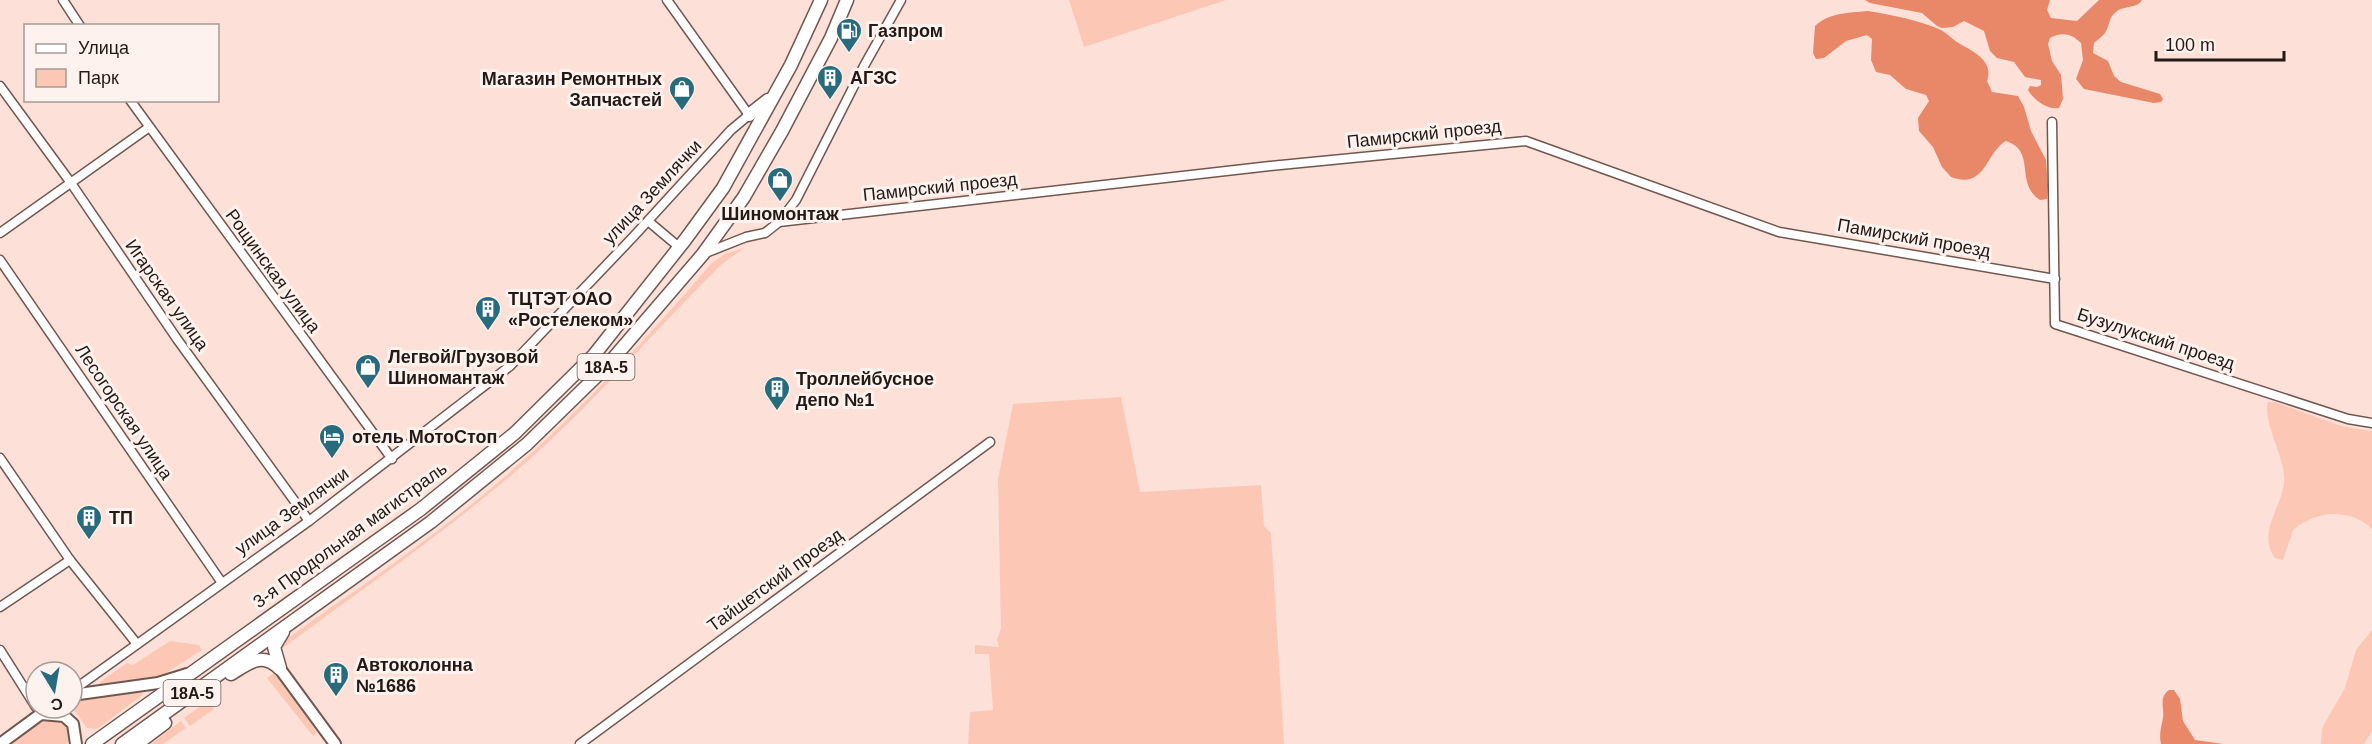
<svg xmlns="http://www.w3.org/2000/svg" width="2372" height="744" viewBox="0 0 2372 744" font-family="Arial,sans-serif">
<style>
.green{fill:#fdc7b5}
.forest{fill:#e88869}
.lines{fill:none;stroke-linecap:round;stroke-linejoin:round}
.minor-casing{stroke:#705750;stroke-width:11}
.major-casing{stroke:#705750;stroke-width:14}
.highway-casing{stroke:#705750;stroke-width:15}
.minor{stroke:#fff;stroke-width:8}
.major{stroke:#fff;stroke-width:10}
.highway{stroke:#fff;stroke-width:12}
.labels{text-anchor:middle;dominant-baseline:central;stroke-width:6;stroke-linejoin:round;paint-order:stroke}
.shield{fill:#fef2ee;stroke:#655a56;stroke-width:1.5}
.shield-label{font-size:16px;font-weight:bold;fill:#231915}
.poi-label{font-size:18px;font-weight:bold;fill:#231915;stroke:#fef2ee;text-anchor:start}
.street-label{font-size:18px;fill:#231915;stroke:#fef2ee}
</style>
<rect width="100%" height="100%" fill="#fde0d7"/>
<!-- green -->
<g class="green">
<path d="M1069,0H1226L1084,47Z"/>
<path d="M744,248L722,264C659,325 604,392 540,450C459,523 368,585 280,650V646L285,640C351,593 420,547 483,495C567,426 641,345 712,263L725,254Z"/>
<path d="M1121,397L1140,492L1261,485L1264,526L1271,533L1284,744H968L970,712L993,710L989,654H975V645L999,647L997,640L1001,628L998,479L1013,404Z"/>
<path d="M2268,402H2275L2341,426L2372,431V529C2349,507 2315,511 2293,530L2283,560L2275,558C2257,533 2281,509 2284,483C2287,460 2262,423 2268,402Z"/>
<path d="M2372,630V731L2364,744H2321L2322,728L2345,688L2356,650Z"/>
<path d="M170,641L199,645L202,650L160,677L104,686L100,684V682L127,663L133,665Z"/>
<path d="M275,672L314,728L316,733L313,736L267,678Z"/>
<path d="M140,692L143,694L141,696L97,729L87,728L72,707V701L95,696Z"/>
<path d="M208,701L214,709L190,726L184,718Z"/>
<path d="M52,718C65,721 73,731 67,744H11L43,721Z"/>
<path d="M181,721L186,728L163,744H151Z"/>
</g>
<!-- forest -->
<g class="forest">
<path d="M1865,0H2050L2047,10L2051,18L2077,21L2099,0H2142C2137,9 2124,5 2116,12C2108,18 2110,26 2105,33C2102,37 2097,40 2094,43L2093,53L2108,61L2114,76L2121,82L2160,94L2163,99L2161,102L2154,103L2084,89L2076,79L2083,60L2081,43C2073,34 2061,31 2050,38L2048,44L2052,61L2061,75L2063,99L2059,108C2047,110 2034,100 2028,90L2030,86L2037,87L2041,85V80L2025,77L2014,62L1997,58L1990,51L1984,31L1964,21L1953,27L1942,28L1937,26L1922,13L1870,3Z"/>
<path d="M1868,11C1892,15 1919,20 1941,30C1948,34 1953,40 1960,44C1975,52 1994,62 1987,81L1992,92L2018,96L2024,107L2031,131L2046,160L2048,186L2047,199L2040,200C2014,183 2037,151 2006,141C1985,153 1986,190 1951,177L1942,167L1933,147L1919,131L1918,118L1929,101L1926,95L1906,89L1890,75L1876,72L1871,60L1872,39L1867,35L1846,41L1824,58L1816,59L1813,53L1815,26C1830,12 1849,13 1868,11Z"/>
<path d="M2169,690H2174L2180,699L2183,721L2195,740L2223,744H2161C2159,734 2161,728 2163,718C2165,708 2158,698 2169,690Z"/>
</g>
<g class="lines">
<defs>
<g id="minor">
<path d="M63,0L80,26"/>
<path d="M0,86L71,183L177,339L309,521"/>
<path d="M130,100L392,459"/>
<path d="M2052,122L2055,324L2348,419L2372,423"/>
<path d="M648,221L679,247"/>
<path d="M779,222L1270,166L1526,141L1779,232L2055,279"/>
<path d="M0,233L148,128"/>
<path d="M703,254L746,237L765,233L779,222L796,200L864,66L901,0"/>
<path d="M0,260L222,583"/>
<path d="M0,458L70,560L137,644"/>
<path d="M0,607L70,560"/>
<path d="M0,650L36,707"/>
<path d="M72,691L309,521L510,366L634,236L731,130L749,115L667,0"/>
<path d="M580,744L990,442"/>
</g>
<g id="major">
<path d="M280,669L335,744"/>
<path d="M72,695L158,683L187,674"/>
<path d="M41,714L64,716L73,724L76,744"/>
<path d="M0,744L49,708"/>
</g>
<g id="highway">
<path d="M749,115L768,100"/>
<path d="M280,668L274,647L283,632"/>
<path d="M231,674C249,663 262,651 280,669"/>
<path d="M92,744L421,509L515,433L594,355L685,240L723,188L791,65L821,0"/>
<path d="M122,744L431,522L527,444L606,367L703,254L744,197L782,131L831,38L847,0"/>
<path d="M137,744L165,723"/>
</g>
</defs>
<!-- minor casing -->
<use href="#minor" class="minor-casing"/>
<!-- major casing -->
<use href="#major" class="major-casing"/>
<!-- highway casing -->
<use href="#highway" class="highway-casing"/>
<!-- minor -->
<use href="#minor" class="minor"/>
<!-- major -->
<use href="#major" class="major"/>
<!-- highway -->
<use href="#highway" class="highway"/>
</g>
<!-- icons -->
<defs>
<symbol id="fuel-pin" viewBox="-11 -11 22 30"><path d="M0 17L-7.5 6A9.5 9.5 0 1 1 7.5 6Z" fill="#276b7c" stroke="#fef2ee"/><path d="M-5.5-6h7V0h2V4h1.3V-2.5L3-4.5l.8-.8L6-3V5H2.5V1h-1V6h-7ZM-4.2-4.7v3.2H.2V-4.7Z" fill="#fff"/></symbol>
<symbol id="building-pin" viewBox="-11 -11 22 30"><path d="M0 17L-7.5 6A9.5 9.5 0 1 1 7.5 6Z" fill="#276b7c" stroke="#fef2ee"/><path d="M-4-6H4V6H1V3H-1V6H-4ZM-2.5-4.3h1.7v1.8h-1.7ZM.8-4.3h1.7v1.8H.8ZM-2.5-1h1.7V.8h-1.7ZM.8-1h1.7V.8H.8Z" fill="#fff"/></symbol>
<symbol id="shop-pin" viewBox="-11 -11 22 30"><path d="M0 17L-7.5 6A9.5 9.5 0 1 1 7.5 6Z" fill="#276b7c" stroke="#fef2ee"/><path d="M-5-2.5h2.3a2.7 3.5 0 0 1 5.4 0H5L5.5 6h-11ZM-1.5-2.5h3a1.5 2.3 0 0 0-3 0Z" fill="#fff"/></symbol>
<symbol id="hotel-pin" viewBox="-11 -11 22 30"><path d="M0 17L-7.5 6A9.5 9.5 0 1 1 7.5 6Z" fill="#276b7c" stroke="#fef2ee"/><path d="M-6-4.5h1.5V1H6V5H4.5V3h-9V5H-6ZM-4 0a1.8 1.8 0 1 1 3.6 0ZM.5 0V-2.5h3Q6-2.5 6 0Z" fill="#fff"/></symbol>
</defs>
<g fill-rule="evenodd">
<use href="#fuel-pin" x="834" y="16" width="30" height="40"/>
<use href="#building-pin" x="815" y="63" width="30" height="40"/>
<use href="#shop-pin" x="667" y="74" width="30" height="40"/>
<use href="#shop-pin" x="765" y="165" width="30" height="40"/>
<use href="#building-pin" x="473" y="294" width="30" height="40"/>
<use href="#shop-pin" x="353" y="352" width="30" height="40"/>
<use href="#building-pin" x="762" y="374" width="30" height="40"/>
<use href="#hotel-pin" x="317" y="422" width="30" height="40"/>
<use href="#building-pin" x="74" y="503" width="30" height="40"/>
<use href="#building-pin" x="321" y="660" width="30" height="40"/>
</g>
<g class="labels">
<!-- shield labels -->
<g class="shield">
<rect x="577.5" y="354" width="57" height="26" rx="4.5"/>
<rect x="163.5" y="680" width="57" height="26" rx="4.5"/>
</g>
<g class="shield-label">
<text x="606" y="367">18А-5</text>
<text x="192" y="693">18А-5</text>
</g>
<!-- poi labels -->
<g class="poi-label">
<text x="868" y="31">Газпром</text>
<text x="850" y="78">АГЗС</text>
<text x="662" y="79" text-anchor="end">Магазин Ремонтных<tspan x="662" dy="21">Запчастей</tspan></text>
<text x="780" y="214" text-anchor="middle">Шиномонтаж</text>
<text x="508" y="299">ТЦТЭТ ОАО<tspan x="508" dy="21">«Ростелеком»</tspan></text>
<text x="388" y="357">Легвой/Грузовой<tspan x="388" dy="21">Шиномантаж</tspan></text>
<text x="796" y="379">Троллейбусное<tspan x="796" dy="21">депо №1</tspan></text>
<text x="352" y="437">отель МотоСтоп</text>
<text x="109" y="518">ТП</text>
<text x="356" y="665">Автоколонна<tspan x="356" dy="21">№1686</tspan></text>
</g>
<!-- street labels -->
<g class="street-label">
<text transform="translate(1424 134) rotate(-6)">Памирский проезд</text>
<text transform="translate(940 187) rotate(-6)">Памирский проезд</text>
<text transform="translate(652 192) rotate(-47)">улица Землячки</text>
<text transform="translate(1914 238) rotate(10)">Памирский проезд</text>
<text transform="translate(273 271) rotate(54)">Рощинская улица</text>
<text transform="translate(167 295) rotate(55)">Игарская улица</text>
<text transform="translate(2156 339) rotate(18)">Бузулукский проезд</text>
<text transform="translate(124 412) rotate(56)">Лесогорская улица</text>
<text transform="translate(292 511) rotate(-36)">улица Землячки</text>
<text transform="translate(350 535) rotate(-36)">3-я Продольная магистраль</text>
<text transform="translate(775 580) rotate(-36)">Тайшетский проезд</text>
</g>
</g>
<!-- legend -->
<rect x="24" y="24" width="195" height="78" fill="#fef2ee" stroke="#a69b97" stroke-width="1.5"/>
<rect x="36" y="44" width="30" height="9" fill="#ffffff" stroke="#a69b97" stroke-width="1.5"/>
<text x="78" y="54" font-size="18" fill="#231915">Улица</text>
<rect x="36" y="69" width="30" height="18" fill="#fdc7b5" stroke="#a69b97" stroke-width="1.5"/>
<text x="78" y="84" font-size="18" fill="#231915">Парк</text>
<!-- north arrow -->
<g transform="translate(54 690) rotate(169)"><circle r="28" fill="#fef2ee" stroke="#a69b97" stroke-width="1.5"/>
<path d="M0-4.5L10 22L0 15L-10 22Z" fill="#276b7c"/>
<text y="-9" font-size="16" font-weight="bold" text-anchor="middle" fill="#231915">С</text>
</g>
<!-- scale -->
<path d="M2156 51v9h128v-9" fill="none" stroke="#231915" stroke-width="3"/>
<text x="2165" y="51" font-size="18" fill="#231915" stroke="#fef2ee" stroke-width="4.5" paint-order="stroke">100 m</text>
</svg>
